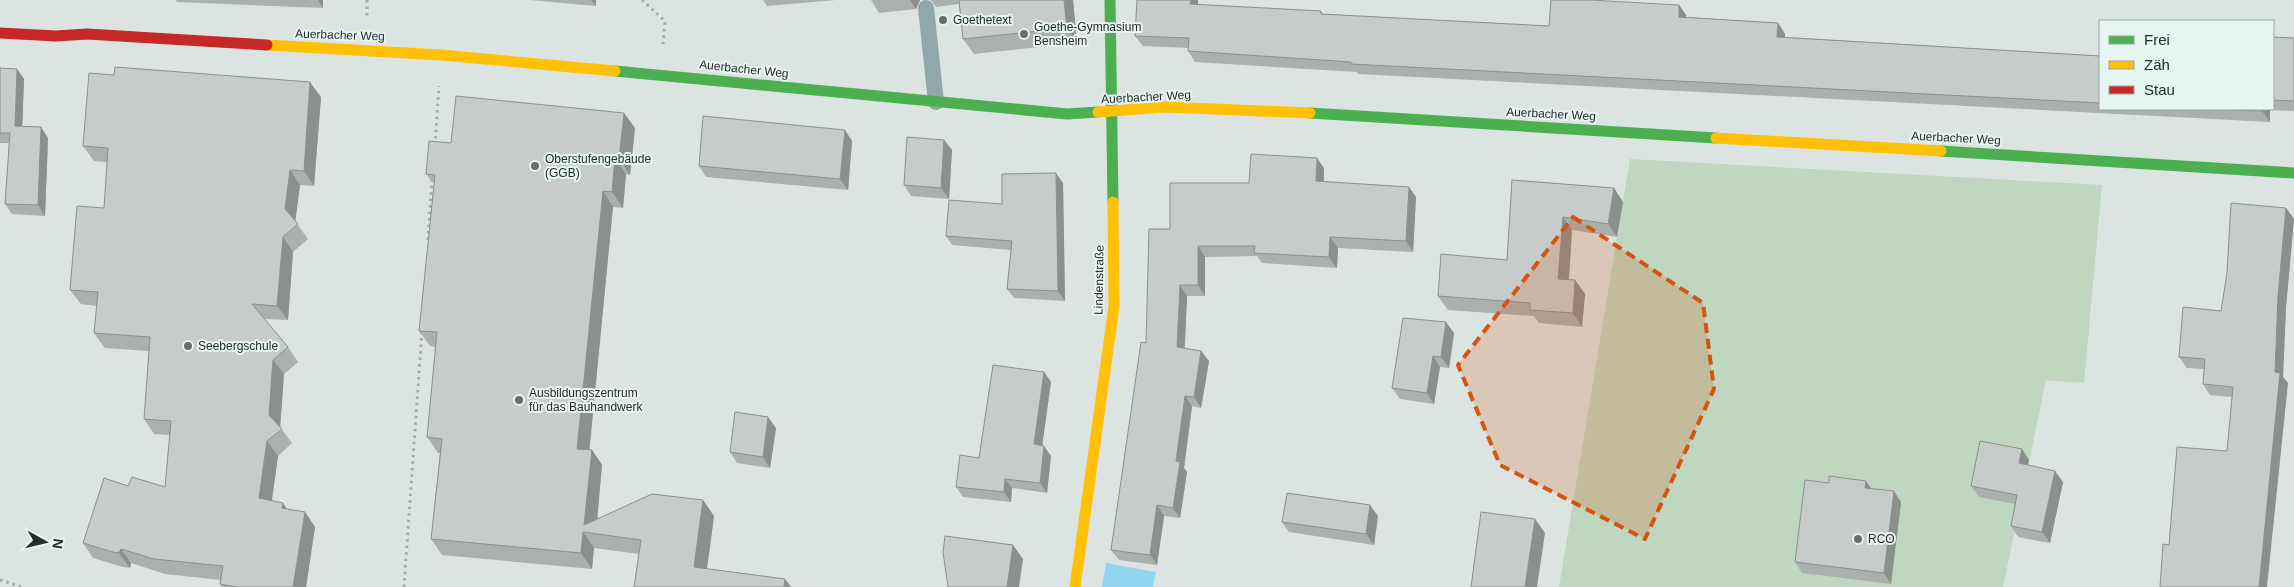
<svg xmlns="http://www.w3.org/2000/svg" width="2294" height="587" viewBox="0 0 2294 587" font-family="Arial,sans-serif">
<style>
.green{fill:#bfd6c0}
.water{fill:#93d4ef}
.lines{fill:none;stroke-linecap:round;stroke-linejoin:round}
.path{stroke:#9cabac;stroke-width:3;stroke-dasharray:2.5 4;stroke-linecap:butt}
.lane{stroke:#91a8ab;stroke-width:16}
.fast{stroke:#4caf50;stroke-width:11}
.slow{stroke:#ffc107;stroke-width:11}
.jam{stroke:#c62828;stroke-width:11}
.wall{fill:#abafae}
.shaded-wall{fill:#8b8f8d}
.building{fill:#c7ccca;stroke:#8b8f8d}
.marked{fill:#d5550f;fill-opacity:0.2;stroke:#d5550f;stroke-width:4;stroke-dasharray:10 6;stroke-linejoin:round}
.poi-dot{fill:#666d6c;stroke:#e6f4f2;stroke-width:2}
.labels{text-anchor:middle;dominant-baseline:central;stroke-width:4;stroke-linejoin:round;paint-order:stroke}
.poi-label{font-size:12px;fill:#272d2c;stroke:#e6f4f2;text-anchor:start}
.street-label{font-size:12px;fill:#272d2c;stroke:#e6f4f2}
</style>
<rect width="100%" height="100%" fill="#dce4e2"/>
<!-- green -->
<path class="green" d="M1630,159L2102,185L2084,383L2046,380L2003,587H1559Z"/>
<!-- water -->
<path class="water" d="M1106,563L1156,572L1153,587H1102Z"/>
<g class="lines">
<!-- path -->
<g class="path">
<path d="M367,0V17"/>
<path d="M642,0L665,21L663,44"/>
<path d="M435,145L439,86"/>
<path d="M428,240L432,179"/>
<path d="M0,580L22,587"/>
<path d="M404,587L422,331"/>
</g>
<!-- lane -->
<path class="lane" d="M926,8L936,102"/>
<!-- fast -->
<g class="fast">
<path d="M1110,0L1113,202"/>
<path d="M615,71L1067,114L1098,112"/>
<path d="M1310,113L1716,138"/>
<path d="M1941,151L2294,173"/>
</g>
<!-- slow -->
<g class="slow">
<path d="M267,45L441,55L615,71"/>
<path d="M1098,112L1165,107L1310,113"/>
<path d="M1716,138L1941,151"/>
<path d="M1075,587L1114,306L1113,202"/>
</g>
<!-- jam -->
<path class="jam" d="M0,33L56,36L87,34L267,45"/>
</g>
<!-- wall -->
<g class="wall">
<path d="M176,0H323V8L177,2Z"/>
<path d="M529,0H596V6Z"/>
<path d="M763,0H836L767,6Z"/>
<path d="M871,0H920L916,9L879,13Z"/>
<path d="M930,0H1073L1077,43L974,54L963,39L959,4L936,7L932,1Z"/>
<path d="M1198,0V5L1321,11L1323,14L1549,26L1679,5L1686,15V17L1778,23L1785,34V37L2100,56V109H2273V37L2294,38V111L2270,110V122L1358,74L1357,72L1195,62L1188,51V48L1143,46L1135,36Z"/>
<path d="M0,68L17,69L24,79L22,126L48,138L45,216L12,214L5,204L9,143H0Z"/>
<path d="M321,97L314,186L300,185L295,221L308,239L293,252L288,320L264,319L288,347L298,362L284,374L280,427L292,443L278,456L272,500L287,509L305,512L315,527L306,587H222L220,584L221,580L165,574L131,563L130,568L123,567L93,558L83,543L128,486L165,487L170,435L154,434L144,419L149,351L105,348L94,333L97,306L81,304L70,290L104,208L107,162L94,161L83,146Z"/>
<path d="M635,128L630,175L626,174L623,208L613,207L589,449L592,450L602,465L597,519L714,516L707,569L785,579L791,587H634L639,554L594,548L592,569L442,555L431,539L440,453H438L427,437L436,347L430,346L419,331L434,184L426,174L451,143Z"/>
<path d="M944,140L952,150L949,199L911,196L904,185Z"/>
<path d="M852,141L848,190L706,177L699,166Z"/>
<path d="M1324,168V182L1416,197L1413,252L1338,248L1337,268L1262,263L1257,256L1205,257V296H1187L1185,348L1201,351L1209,361L1201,408L1192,406L1184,468L1187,472L1180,518L1164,516L1157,565L1119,560L1111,550L1146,343L1170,229L1249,183Z"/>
<path d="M1512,180L1614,188L1623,202L1617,237L1572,230L1569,280H1575L1585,294L1582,327L1539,323L1534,316L1448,310L1438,296L1507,260Z"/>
<path d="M1063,183L1065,301L1014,298L1007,289L1011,250L952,245L946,236L1002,204Z"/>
<path d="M2286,208L2294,219L2286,307L2283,377L2288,383L2169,545L2227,451L2232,397L2210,395L2203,384L2204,369L2187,368L2179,357L2221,311L2227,273Z"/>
<path d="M1446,322L1454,333L1449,368L1440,367L1434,404L1400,399L1392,388Z"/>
<path d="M1044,372L1051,382L1042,445L1051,456L1047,493L1012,488L1011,502L963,497L956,487Z"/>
<path d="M776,428L770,468L737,463L730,452Z"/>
<path d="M2022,449L2029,460L2028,465L2063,482L2050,543L2018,537L2011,526L2015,504L1979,497L1971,486Z"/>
<path d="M1871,488L1901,502L1891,584L1802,573L1795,562Z"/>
<path d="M1378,516L1374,545L1289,532L1282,522Z"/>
</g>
<!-- shaded-wall -->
<g class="shaded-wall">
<path d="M318,0H323V8Z"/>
<path d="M591,0H596V6Z"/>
<path d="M910,0H920L916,9Z"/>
<path d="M1064,0H1073L1077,43L1067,28Z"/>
<path d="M1191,0H1198V15L1190,4Z"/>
<path d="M1679,5L1686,15V27L1679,17Z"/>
<path d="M1778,23L1785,34V47L1777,37Z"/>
<path d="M17,69L24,79L22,136L15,126Z"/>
<path d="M310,82L321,97L314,186L304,171Z"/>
<path d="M2263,109H2270V122L2262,111Z"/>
<path d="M624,113L635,128L630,175L619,159Z"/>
<path d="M41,127L48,138L45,216L38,205Z"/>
<path d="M845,130L852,141L848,190L840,179Z"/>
<path d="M944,140L952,150L949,199L941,188Z"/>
<path d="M615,158L626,174L623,208L612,192Z"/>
<path d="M1317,158L1324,168L1323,192L1316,181Z"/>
<path d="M290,170L300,185L295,224L285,209Z"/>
<path d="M1056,173L1063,183L1065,301L1058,291Z"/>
<path d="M1409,187L1416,197L1413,252L1406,241Z"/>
<path d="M1614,188L1623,202L1617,237L1608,224Z"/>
<path d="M603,191L613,207L588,465L577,449Z"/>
<path d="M2286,208L2294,219L2286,307L2283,377L2288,383L2267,587H2259L2278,296Z"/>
<path d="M1563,217L1572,230L1568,292L1558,279Z"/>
<path d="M283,237L293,252L288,320L277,306Z"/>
<path d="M1330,237L1338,248L1337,268L1329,257Z"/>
<path d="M1198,246L1205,257V296L1198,285Z"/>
<path d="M1575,280L1585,294L1582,327L1573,313Z"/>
<path d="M1180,285L1187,296L1184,358L1177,347Z"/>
<path d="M1446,322L1454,333L1449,368L1441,357Z"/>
<path d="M1201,351L1209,361L1201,408L1194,397Z"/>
<path d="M1433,356L1440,367L1434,404L1427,393Z"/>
<path d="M273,360L284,374L280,429L269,415Z"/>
<path d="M1044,372L1051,382L1041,454L1034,444Z"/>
<path d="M1185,396L1192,406L1184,468L1187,472L1180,518L1173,508L1176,461Z"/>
<path d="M768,417L776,428L770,468L763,457Z"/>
<path d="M267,441L278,456L270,513L259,498Z"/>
<path d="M1044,446L1051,456L1047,493L1040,483Z"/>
<path d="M2022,449L2029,460L2026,474L2019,463Z"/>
<path d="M592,450L602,465L596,534L584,525Z"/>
<path d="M2055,471L2063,482L2050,543L2042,532Z"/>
<path d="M1005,479L1012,488L1011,502L1004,492Z"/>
<path d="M1866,481L1873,491L1865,488Z"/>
<path d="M1894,491L1901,502L1891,584L1884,573Z"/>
<path d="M703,500L714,516L705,583L694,567Z"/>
<path d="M283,503L293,518L282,508Z"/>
<path d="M1157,505L1164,516L1157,565L1150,555Z"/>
<path d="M1370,505L1378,516L1374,545L1366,534Z"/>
<path d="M305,512L315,527L306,587H293Z"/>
<path d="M1535,519L1545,533L1537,587H1525Z"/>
<path d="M583,532L594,548L592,569L581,553Z"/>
<path d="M1013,545L1023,559L1019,587H1007Z"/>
<path d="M121,549L131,563L130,568L119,553Z"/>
<path d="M785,579L791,587H784Z"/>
</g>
<!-- building -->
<g class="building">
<path d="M959,0H1064L1067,28L963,39Z"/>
<path d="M1137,0H1191L1190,4L1321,11V14L1549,26L1551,0H1590L1679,5V17L1778,23L1777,37L2100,56V103L1351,64V62L1188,51L1189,38L1135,36Z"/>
<path d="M2273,37L2294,38V101L2273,100Z"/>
<path d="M115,67L310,82L304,171L290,170L285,209L298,224L283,237L277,306L252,304L288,347L273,360L269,415L282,429L267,441L259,498L283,503L282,508L305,512L293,587H237L220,584L223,566L154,559L121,549L119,553L113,552L83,543L104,478L128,486L132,477L165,487L171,421L144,419L150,337L94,333L98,292L70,290L77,206L104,208L108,148L83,146L89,73L114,75Z"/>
<path d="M0,68L17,69L15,126L41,127L38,205L5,204L10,133H0Z"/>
<path d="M456,96L624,113L619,159L615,158L612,192L603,191L577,449L592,450L584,525L652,494L703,500L694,567L785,579L784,587H634L641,540L583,532L581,553L431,539L442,439L427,437L437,332L419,331L435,175L426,174L429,141L451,143Z"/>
<path d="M2211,109H2263L2262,111Z"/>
<path d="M703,116L845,130L840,179L699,166Z"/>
<path d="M907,137L944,140L941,188L904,185Z"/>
<path d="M1251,154L1317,158L1316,181L1409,187L1406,241L1330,237L1329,257L1254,253L1255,246H1198V285H1180L1177,347L1201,351L1194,397L1185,396L1176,461L1180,462L1173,508L1157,505L1150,555L1111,550L1141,342L1146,343L1149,229H1170V183H1249Z"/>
<path d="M1056,173L1058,291L1007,289L1012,241L946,236L949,200L1002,204V174Z"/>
<path d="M1512,180L1614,188L1608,224L1563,217L1558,279L1575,280L1573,313L1530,310V303L1438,296L1441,254L1507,260Z"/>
<path d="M2231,203L2286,208L2278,296L2275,372L2280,373L2259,587H2160L2163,544L2169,545L2177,447L2227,451L2233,387L2203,384L2205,359L2179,357L2183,307L2221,311L2227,273Z"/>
<path d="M1403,318L1446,322L1441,357L1433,356L1427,393L1392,388Z"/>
<path d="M993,365L1044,372L1034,444L1044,446L1040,483L1005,479L1004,492L956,487L960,455L979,458Z"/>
<path d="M735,412L768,417L763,457L730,452Z"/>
<path d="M1980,441L2022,449L2019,463L2055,471L2042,532L2011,526L2017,495L1971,486Z"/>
<path d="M1829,476L1866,481L1865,488L1894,491L1884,573L1795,562L1805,480L1829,483Z"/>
<path d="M1287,493L1370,505L1366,534L1282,522Z"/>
<path d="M1481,512L1535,519L1525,587H1471Z"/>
<path d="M945,536L1013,545L1007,587H948L943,552Z"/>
</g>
<!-- marked area -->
<path class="marked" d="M1573,217L1703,303L1714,389L1645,539L1500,465L1458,365Z"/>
<!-- markers -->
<g class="poi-dot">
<circle cx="943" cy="20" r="5"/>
<circle cx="1024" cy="34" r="5"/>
<circle cx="535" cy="166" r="5"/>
<circle cx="188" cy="346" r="5"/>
<circle cx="519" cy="400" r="5"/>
<circle cx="1858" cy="539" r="5"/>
</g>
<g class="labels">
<!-- poi labels -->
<g class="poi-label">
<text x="953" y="20">Goethetext</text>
<text x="1034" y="27">Goethe-Gymnasium<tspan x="1034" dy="14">Bensheim</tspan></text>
<text x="545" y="159">Oberstufengebäude<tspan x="545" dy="14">(GGB)</tspan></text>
<text x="198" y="346">Seebergschule</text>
<text x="529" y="393">Ausbildungszentrum<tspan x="529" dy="14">für das Bauhandwerk</tspan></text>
<text x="1868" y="539">RCO</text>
</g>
<!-- street labels -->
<g class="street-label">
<text transform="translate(340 35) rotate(2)">Auerbacher Weg</text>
<text transform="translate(744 69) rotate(6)">Auerbacher Weg</text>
<text transform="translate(1146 97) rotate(-3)">Auerbacher Weg</text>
<text transform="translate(1551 114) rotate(3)">Auerbacher Weg</text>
<text transform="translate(1956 138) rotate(3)">Auerbacher Weg</text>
<text transform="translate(1099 280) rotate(-89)">Lindenstraße</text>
</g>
</g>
<!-- legend -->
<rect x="2099" y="20" width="175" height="90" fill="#e6f4f2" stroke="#9aa4a3"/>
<rect x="2109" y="36" width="25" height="8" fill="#4caf50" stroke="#9aa4a3"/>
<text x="2144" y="45" font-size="15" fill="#272d2c">Frei</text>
<rect x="2109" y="61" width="25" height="8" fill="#ffc107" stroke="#9aa4a3"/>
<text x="2144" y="70" font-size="15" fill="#272d2c">Zäh</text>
<rect x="2109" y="86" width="25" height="8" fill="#c62828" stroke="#9aa4a3"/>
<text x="2144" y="95" font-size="15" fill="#272d2c">Stau</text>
<!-- north arrow -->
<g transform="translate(45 542) rotate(98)" stroke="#e6f4f2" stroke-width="4" paint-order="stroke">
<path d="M0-4L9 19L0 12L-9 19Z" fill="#272d2c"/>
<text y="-8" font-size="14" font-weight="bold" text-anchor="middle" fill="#272d2c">N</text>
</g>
</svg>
